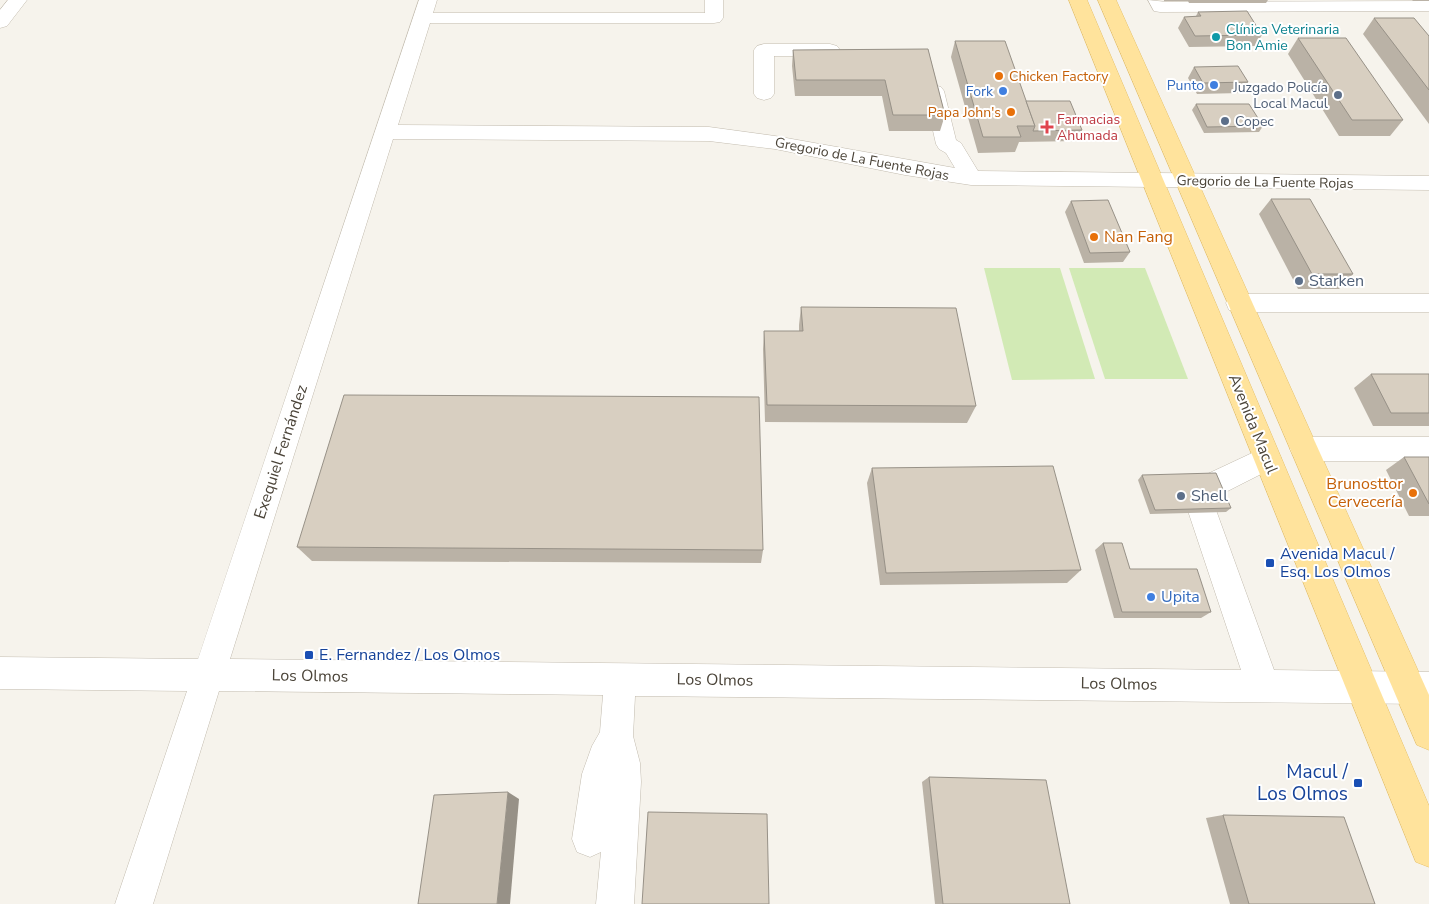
<svg xmlns="http://www.w3.org/2000/svg" width="1429" height="904" viewBox="0 0 1429 904" font-family="'Nunito Sans',sans-serif">
<style>
.green{fill:#d2eab5}
.lines{fill:none;stroke-linecap:round;stroke-linejoin:round}
.minor-casing{stroke:#c2bbae;stroke-width:1}
.major-casing{stroke:#e6c16a;stroke-width:1}
.minor{fill:#fff;fill-rule:evenodd}
.major{fill:#ffe39c;fill-rule:evenodd}
.wall{fill:#bab2a6}
.shaded-wall{fill:#979187}
.building{fill:#d8cfc1;stroke:#979187}
.culture-dot{fill:#0f9aa8;stroke:#fff;stroke-width:2}
.food-dot{fill:#e8710a;stroke:#fff;stroke-width:2}
.shop-dot{fill:#3f7fe0;stroke:#fff;stroke-width:2}
.service-dot{fill:#5c6f8a;stroke:#fff;stroke-width:2}
.health-dot{fill:#e0444e;stroke:#fff;stroke-width:2}
.transit-dot{fill:#1a4fb4;stroke:#fff;stroke-width:2}
.labels{text-anchor:middle;dominant-baseline:central;stroke-width:4;stroke-linejoin:round;paint-order:stroke}
.far-culture-label{font-size:14px;fill:#0d838f;stroke:#fff;text-anchor:start}
.far-food-label{font-size:14px;fill:#c56008;stroke:#fff;text-anchor:start}
.far-shop-label{font-size:14px;fill:#366cbe;stroke:#fff;text-anchor:end}
.far-service-label{font-size:14px;fill:#4e5e75;stroke:#fff;text-anchor:end}
.far-health-label{font-size:14px;fill:#be3a42;stroke:#fff;text-anchor:start}
.far-street-label{font-size:14px;fill:#4b4439;stroke:#fff}
.food-label{font-size:16px;fill:#c56008;stroke:#fff;text-anchor:start}
.service-label{font-size:16px;fill:#4e5e75;stroke:#fff;text-anchor:start}
.street-label{font-size:16px;fill:#4b4439;stroke:#fff}
.transit-label{font-size:16px;fill:#164399;stroke:#fff;text-anchor:start}
.shop-label{font-size:16px;fill:#366cbe;stroke:#fff;text-anchor:start}
.near-transit-label{font-size:19px;fill:#164399;stroke:#fff;text-anchor:end}
</style>
<rect width="100%" height="100%" fill="#f6f3ec"/>
<!-- green -->
<g class="green">
<path d="M984,268H1060L1095,379L1012,380Z"/>
<path d="M1069,268H1145L1188,379H1105Z"/>
</g>
<g class="lines">
<defs>
<g id="minor">
<path d="M8,0H27L7,26L0,28V10Z"/>
<path d="M419,0H437L433,13H705V0H723V18L720,22L714,23H430L398,125L709,127L775,136L955,168L946,153L939,149L936,144L924,91L927,87L934,85L941,87L944,91L956,140L961,143L978,171L1429,176V190L971,185L905,175L775,149L709,141L393,139L230,659L1241,670L1182,493L1186,484L1267,446L1277,450L1281,458L1277,466L1212,499L1274,670L1429,672V704L635,696L633,736L640,763L641,782L634,904H596L601,852L590,857L577,852L572,839L582,774L592,746L600,732L603,695L219,691L153,904H115L187,691L0,689V657L198,659Z"/>
<path d="M1148,0L1167,2L1429,1V11L1160,12L1154,11Z"/>
<path d="M764,44H830L837,46L840,50L837,54L830,56H774V94L771,98L764,100L757,98L754,94V50L757,46Z"/>
<path d="M1238,294H1429V312H1238L1229,310L1226,303L1229,296Z"/>
<path d="M1304,437H1429V461H1304L1294,457L1290,449L1294,441Z"/>
</g>
<g id="major">
<path d="M1069,0H1087L1429,806V867L1416,862Z"/>
<path d="M1098,0H1116L1429,695V750L1417,745Z"/>
</g>
</defs>
<!-- minor casing -->
<use href="#minor" class="minor-casing"/>
<!-- major casing -->
<use href="#major" class="major-casing"/>
<!-- minor -->
<use href="#minor" class="minor"/>
<!-- major -->
<use href="#major" class="major"/>
</g>
<!-- wall -->
<g class="wall">
<path d="M1164,0H1268L1266,3H1189L1188,1H1164Z"/>
<path d="M1412,0H1429V1H1413Z"/>
<path d="M1198,12L1262,35L1255,46L1189,47L1178,28L1184,17L1196,16Z"/>
<path d="M1374,18L1429,36V124L1363,34Z"/>
<path d="M1298,38L1403,120L1390,136H1339L1288,54Z"/>
<path d="M955,41L1026,101L1082,130L1077,141L1019,142L1015,152L978,153L951,57Z"/>
<path d="M928,49L945,115L940,131H889L882,96H795L792,66L793,50Z"/>
<path d="M1194,67L1248,82L1241,93L1197,94L1188,78Z"/>
<path d="M1196,104L1263,126L1259,132L1204,133L1192,110Z"/>
<path d="M1271,199L1353,274L1339,289H1298L1259,214Z"/>
<path d="M1071,201L1130,252L1123,262L1084,263L1065,212Z"/>
<path d="M801,307L976,406L967,423L765,422L763,349L764,331H799V325Z"/>
<path d="M1371,374H1429V426H1373L1354,388Z"/>
<path d="M1404,457H1429V516H1409L1386,470Z"/>
<path d="M872,468L1081,570L1067,583L880,585L867,483Z"/>
<path d="M1142,475L1231,508L1226,512L1150,514L1138,480Z"/>
<path d="M1103,543L1130,569L1211,612L1201,618H1114L1095,550Z"/>
<path d="M297,547L763,550L761,563L312,561Z"/>
<path d="M929,777L1070,904H935L922,782Z"/>
<path d="M1223,815L1375,904H1230L1206,818Z"/>
</g>
<!-- shaded-wall -->
<path class="shaded-wall" d="M508,792L519,799L510,904H497Z"/>
<!-- building -->
<g class="building">
<path d="M1247,11L1262,35L1195,36L1184,17L1201,16L1198,12Z"/>
<path d="M1374,18H1414L1429,36V90Z"/>
<path d="M1298,38H1346L1403,120H1352Z"/>
<path d="M955,41H1005L1035,126H1017L1021,137H983Z"/>
<path d="M928,49L945,115H893L885,80H796L793,50Z"/>
<path d="M1238,66L1248,82L1203,83L1194,67Z"/>
<path d="M1026,101H1070L1082,130L1033,131L1035,126Z"/>
<path d="M1196,104H1249L1263,126L1207,127Z"/>
<path d="M1271,199H1310L1353,274H1312Z"/>
<path d="M1108,200L1130,252L1090,253L1071,201Z"/>
<path d="M801,307L956,308L976,406L767,405L764,331H803Z"/>
<path d="M1371,374H1429V413H1391Z"/>
<path d="M344,395L759,397L763,550L297,547Z"/>
<path d="M1404,457H1429V504Z"/>
<path d="M1053,466L1081,570L886,573L872,468Z"/>
<path d="M1216,473L1231,508L1155,510L1142,475Z"/>
<path d="M1103,543H1122L1130,569H1197L1211,612H1122Z"/>
<path d="M929,777L1046,780L1070,904H943Z"/>
<path d="M508,792L497,904H418L434,795Z"/>
<path d="M648,812L767,814L769,904H642Z"/>
<path d="M1223,815L1344,817L1375,904H1249Z"/>
</g>
<!-- markers -->
<circle class="culture-dot" cx="1216" cy="37" r="5"/>
<g class="food-dot">
<circle cx="999" cy="76" r="5"/>
<circle cx="1011" cy="112" r="5"/>
<circle cx="1094" cy="237" r="5"/>
<circle cx="1413" cy="493" r="5"/>
</g>
<g class="shop-dot">
<circle cx="1214" cy="85" r="5"/>
<circle cx="1003" cy="91" r="5"/>
<circle cx="1151" cy="597" r="5"/>
</g>
<g class="service-dot">
<circle cx="1338" cy="95" r="5"/>
<circle cx="1225" cy="121" r="5"/>
<circle cx="1299" cy="281" r="5"/>
<circle cx="1181" cy="496" r="5"/>
</g>
<path class="health-dot" d="M1044.5 119.5h5v5h5v5h-5v5h-5v-5h-5v-5h5z"/>
<g class="transit-dot">
<rect x="1265" y="558" width="10" height="10" rx="2.5"/>
<rect x="304" y="650" width="10" height="10" rx="2.5"/>
<rect x="1353" y="778" width="10" height="10" rx="2.5"/>
</g>
<g class="labels">
<!-- far-culture labels -->
<g class="far-culture-label">
<text x="1226" y="29">Clínica Veterinaria<tspan x="1226" dy="16">Bon Amie</tspan></text>
</g>
<!-- far-food labels -->
<g class="far-food-label">
<text x="1009" y="76">Chicken Factory</text>
<text x="1001" y="112" text-anchor="end">Papa John's</text>
</g>
<!-- far-shop labels -->
<g class="far-shop-label">
<text x="1204" y="85">Punto</text>
<text x="993" y="91">Fork</text>
</g>
<!-- far-service labels -->
<g class="far-service-label">
<text x="1328" y="87">Juzgado Policía<tspan x="1328" dy="16">Local Macul</tspan></text>
<text x="1235" y="121" text-anchor="start">Copec</text>
</g>
<!-- far-health labels -->
<g class="far-health-label">
<text x="1057" y="119">Farmacias<tspan x="1057" dy="16">Ahumada</tspan></text>
</g>
<!-- far-street labels -->
<g class="far-street-label">
<text transform="translate(862 159) rotate(11)">Gregorio de La Fuente Rojas</text>
<text transform="translate(1265 182) rotate(1)">Gregorio de La Fuente Rojas</text>
</g>
<!-- food labels -->
<g class="food-label">
<text x="1104" y="237">Nan Fang</text>
<text x="1403" y="484" text-anchor="end">Brunosttor<tspan x="1403" dy="18">Cervecería</tspan></text>
</g>
<!-- service labels -->
<g class="service-label">
<text x="1309" y="281">Starken</text>
<text x="1191" y="496">Shell</text>
</g>
<!-- street labels -->
<g class="street-label">
<text transform="translate(1253 424) rotate(68)">Avenida Macul</text>
<text transform="translate(281 452) rotate(-72)">Exequiel Fernández</text>
<text transform="translate(310 676) rotate(1)">Los Olmos</text>
<text transform="translate(715 680) rotate(1)">Los Olmos</text>
<text transform="translate(1119 684) rotate(1)">Los Olmos</text>
</g>
<!-- transit labels -->
<g class="transit-label">
<text x="1280" y="554">Avenida Macul /<tspan x="1280" dy="18">Esq. Los Olmos</tspan></text>
<text x="319" y="655">E. Fernandez / Los Olmos</text>
</g>
<!-- shop labels -->
<g class="shop-label">
<text x="1161" y="597">Upita</text>
</g>
<!-- near-transit labels -->
<g class="near-transit-label">
<text x="1348" y="772">Macul /<tspan x="1348" dy="22">Los Olmos</tspan></text>
</g>
</g>
</svg>
